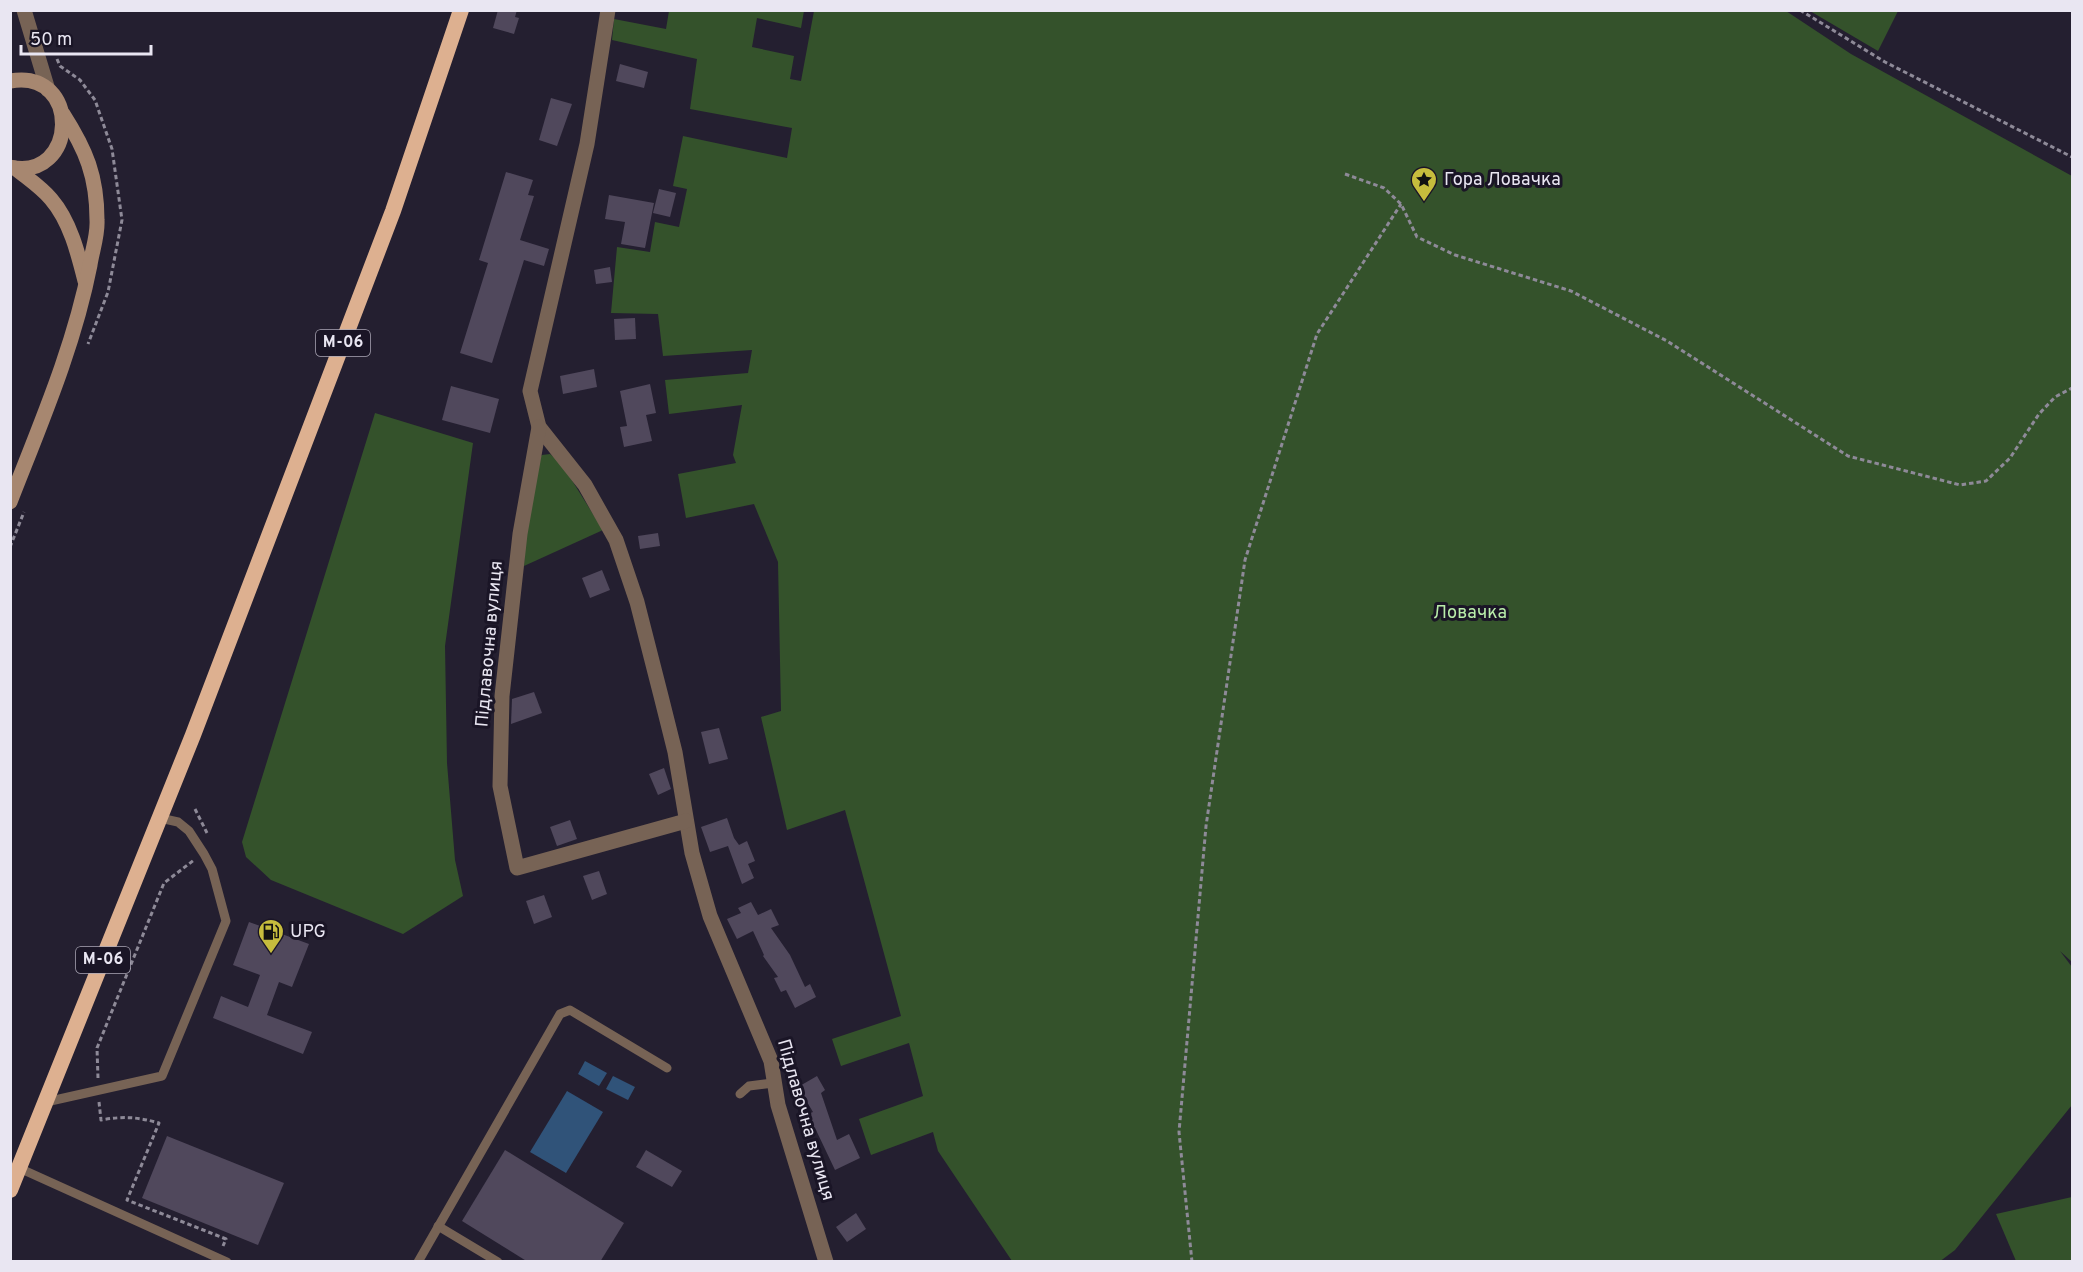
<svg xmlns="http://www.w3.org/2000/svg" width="2083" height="1272" viewBox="0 0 2083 1272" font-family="Overpass,sans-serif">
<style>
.green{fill:#34522b}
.water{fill:#305379}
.building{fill:#50485c}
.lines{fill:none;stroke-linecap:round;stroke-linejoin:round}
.path{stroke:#8e8a98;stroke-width:3;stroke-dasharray:4.5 3;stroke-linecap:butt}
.service{stroke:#776355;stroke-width:9}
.minor{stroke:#776355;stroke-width:15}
.tertiary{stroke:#776355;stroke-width:15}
.secondary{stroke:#a78770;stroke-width:15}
.trunk{stroke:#ddb090;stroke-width:16}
.labels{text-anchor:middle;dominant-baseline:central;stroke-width:6;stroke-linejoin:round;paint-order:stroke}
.shield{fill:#1a1526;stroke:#aba7b5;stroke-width:1.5}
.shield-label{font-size:16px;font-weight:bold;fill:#e9e6f2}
.poi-label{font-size:18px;fill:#e9e6f2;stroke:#1a1526;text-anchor:start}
.park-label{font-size:18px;fill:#b9edaa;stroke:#1a1526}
.street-label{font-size:18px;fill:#e9e6f2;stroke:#1a1526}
</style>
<rect width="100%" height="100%" fill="#241f30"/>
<!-- green -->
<g class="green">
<path d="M669,11H804L801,28L757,18L752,47L794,56L790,79L801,81L814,11H1786L1851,54L2072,176V962L2060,951L2072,967V1105L1955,1250L1939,1262L1012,1261L938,1151L933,1132L871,1155L859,1119L923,1096L909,1043L841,1066L832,1039L901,1016L845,810L787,830L761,717L781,711L778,562L754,504L686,518L678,474L736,463L733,455L742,405L669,414L665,380L748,373L752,350L663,356L658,314L611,313L617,247L650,252L655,222L679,227L687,189L673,186L683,136L787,158L792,128L690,109L697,59L612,40L614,19L666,29Z"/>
<path d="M1810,11H1898L1878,51Z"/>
<path d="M375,413L473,443L445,646L447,763L455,860L463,896L403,934L271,880L246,857L242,842Z"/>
<path d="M550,454L561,463L603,530L524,566L526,526L536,462L542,455Z"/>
<path d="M2072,1197V1261H2016L1996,1214Z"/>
</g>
<!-- water -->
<g class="water">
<path d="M585,1061L607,1073L599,1086L578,1074Z"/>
<path d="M613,1076L635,1087L628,1100L606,1089Z"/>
<path d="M567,1091L603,1112L566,1173L530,1152Z"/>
</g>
<!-- building -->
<g class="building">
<path d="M498,10H517L515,17L519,18L514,34L493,28Z"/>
<path d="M620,64L648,72L644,88L616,81Z"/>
<path d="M551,98L572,104L557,146L539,140Z"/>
<path d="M506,172L533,180L528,195L534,196L520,240L549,249L544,266L524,260L492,363L460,353L488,263L479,260Z"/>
<path d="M659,189L676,193L670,217L653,213Z"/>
<path d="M609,195L654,203L645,248L621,244L625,222L605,219Z"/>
<path d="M610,267L612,282L596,284L594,270Z"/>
<path d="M635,318L636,339L615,340L614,319Z"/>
<path d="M594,369L597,387L563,394L560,376Z"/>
<path d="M650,384L656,413L646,415L652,441L624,447L620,427L627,426L620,391Z"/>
<path d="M451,386L499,399L490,433L442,420Z"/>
<path d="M658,533L660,546L640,549L638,536Z"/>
<path d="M602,570L610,590L590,598L582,578Z"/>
<path d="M534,692L542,713L511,724L512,699Z"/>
<path d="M719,728L728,759L709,764L701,732Z"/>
<path d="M664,768L671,789L658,795L649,774Z"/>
<path d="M727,818L734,838L739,845L747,841L755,861L748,864L754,878L742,884L728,846L710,852L701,827Z"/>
<path d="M570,820L577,839L557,846L550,827Z"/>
<path d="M599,871L607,894L592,900L583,876Z"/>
<path d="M544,895L552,917L534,924L526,901Z"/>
<path d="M751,902L758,915L771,909L779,925L771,928L790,955L805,987L810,984L816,997L795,1008L786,990L781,992L774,978L778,977L763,956L764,955L753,931L737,939L727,919L741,913L738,908Z"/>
<path d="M249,922L309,944L292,987L279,982L267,1015L312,1032L303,1054L213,1018L221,996L248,1007L260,975L233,965Z"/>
<path d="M817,1076L825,1090L821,1093L837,1140L849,1134L860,1158L835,1170L816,1130L814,1131L808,1114L813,1112L798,1087Z"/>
<path d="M167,1136L284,1183L258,1245L142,1198Z"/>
<path d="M505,1150L624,1223L600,1262H528L462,1221Z"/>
<path d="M646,1150L682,1171L672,1187L636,1167Z"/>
<path d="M856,1213L866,1229L847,1242L836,1227Z"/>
</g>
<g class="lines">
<!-- path -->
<g class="path">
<path d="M1800,10L1885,62L2072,157"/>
<path d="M57,59L60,66L80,80L95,100L112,149L122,220L108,292L88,344"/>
<path d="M1345,174L1384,188L1401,204L1417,237L1455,255L1571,291L1667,341L1848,456L1960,485L1986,481L2010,458L2039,414L2055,397L2072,388"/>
<path d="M10,547L24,512"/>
<path d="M195,809L207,833"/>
<path d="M98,1078L97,1048L164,883L194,860"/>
<path d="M99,1102L101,1120C123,1116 138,1117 159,1123L127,1200L226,1239L223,1246"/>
<path d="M1192,1262L1179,1132L1206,826L1245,560L1317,334L1401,204"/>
</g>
<!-- service -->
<g class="service">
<path d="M740,1094L749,1086L773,1083"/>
<path d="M46,1102L162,1076L226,921L212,869L204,854L189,831L178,822L160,818"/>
<path d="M19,1168L227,1262"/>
<path d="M438,1226L498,1262"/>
<path d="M418,1262L560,1014L570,1010L667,1068"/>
</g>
<!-- minor -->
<g class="minor">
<path d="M608,10L587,144L530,391L539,427L585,485L616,540L637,602L661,696L675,752L692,853L710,916L771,1061L778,1105L826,1262"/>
<path d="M539,427L520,534L502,696L500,786L517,868L686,821"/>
</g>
<!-- tertiary -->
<path class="tertiary" d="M24,10L48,90"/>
<!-- secondary -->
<g class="secondary">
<path d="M10,81C82,68 78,182 10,167"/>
<path d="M15,168C27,178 41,187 51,199C70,221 78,253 85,281"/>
<path d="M10,502C40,425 74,347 90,265C92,251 98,235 97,220C97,176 86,150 63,114"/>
</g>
<!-- trunk -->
<path class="trunk" d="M10,1190L193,735L393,211L461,10"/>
</g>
<!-- icons -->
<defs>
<symbol id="sight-pin" viewBox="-11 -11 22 30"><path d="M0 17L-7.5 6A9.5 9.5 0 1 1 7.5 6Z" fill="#c6bc3d" stroke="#1a1526"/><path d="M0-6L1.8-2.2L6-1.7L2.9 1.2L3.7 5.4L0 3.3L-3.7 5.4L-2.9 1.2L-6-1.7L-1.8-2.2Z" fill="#111"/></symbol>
<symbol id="fuel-pin" viewBox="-11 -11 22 30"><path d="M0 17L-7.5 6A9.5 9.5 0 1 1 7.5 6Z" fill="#c6bc3d" stroke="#1a1526"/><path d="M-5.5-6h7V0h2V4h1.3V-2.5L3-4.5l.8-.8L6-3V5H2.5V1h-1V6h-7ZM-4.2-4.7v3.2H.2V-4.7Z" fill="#111"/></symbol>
</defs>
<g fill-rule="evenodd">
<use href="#sight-pin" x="1409" y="165" width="30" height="40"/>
<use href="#fuel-pin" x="256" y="917" width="30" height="40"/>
</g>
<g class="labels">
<!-- shield labels -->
<g class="shield">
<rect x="316" y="330" width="54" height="26" rx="4.5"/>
<rect x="76" y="947" width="54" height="26" rx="4.5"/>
</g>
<g class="shield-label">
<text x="343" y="343">М-06</text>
<text x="103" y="960">М-06</text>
</g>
<!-- poi labels -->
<g class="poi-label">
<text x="1444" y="180">Гора Ловачка</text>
<text x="290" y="932">UPG</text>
</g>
<!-- park labels -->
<g class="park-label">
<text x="1470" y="613">Ловачка</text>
</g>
<!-- street labels -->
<g class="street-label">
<text transform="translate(490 644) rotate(-85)">Підлавочна вулиця</text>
<text transform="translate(805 1120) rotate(74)">Підлавочна вулиця</text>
</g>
</g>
<!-- border -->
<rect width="2083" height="1272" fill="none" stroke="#e9e6f2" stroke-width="24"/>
<!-- scale -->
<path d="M21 45v9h130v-9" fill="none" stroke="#e9e6f2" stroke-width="3"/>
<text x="30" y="45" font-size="18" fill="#e9e6f2" stroke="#1a1526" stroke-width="4.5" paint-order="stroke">50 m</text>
</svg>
